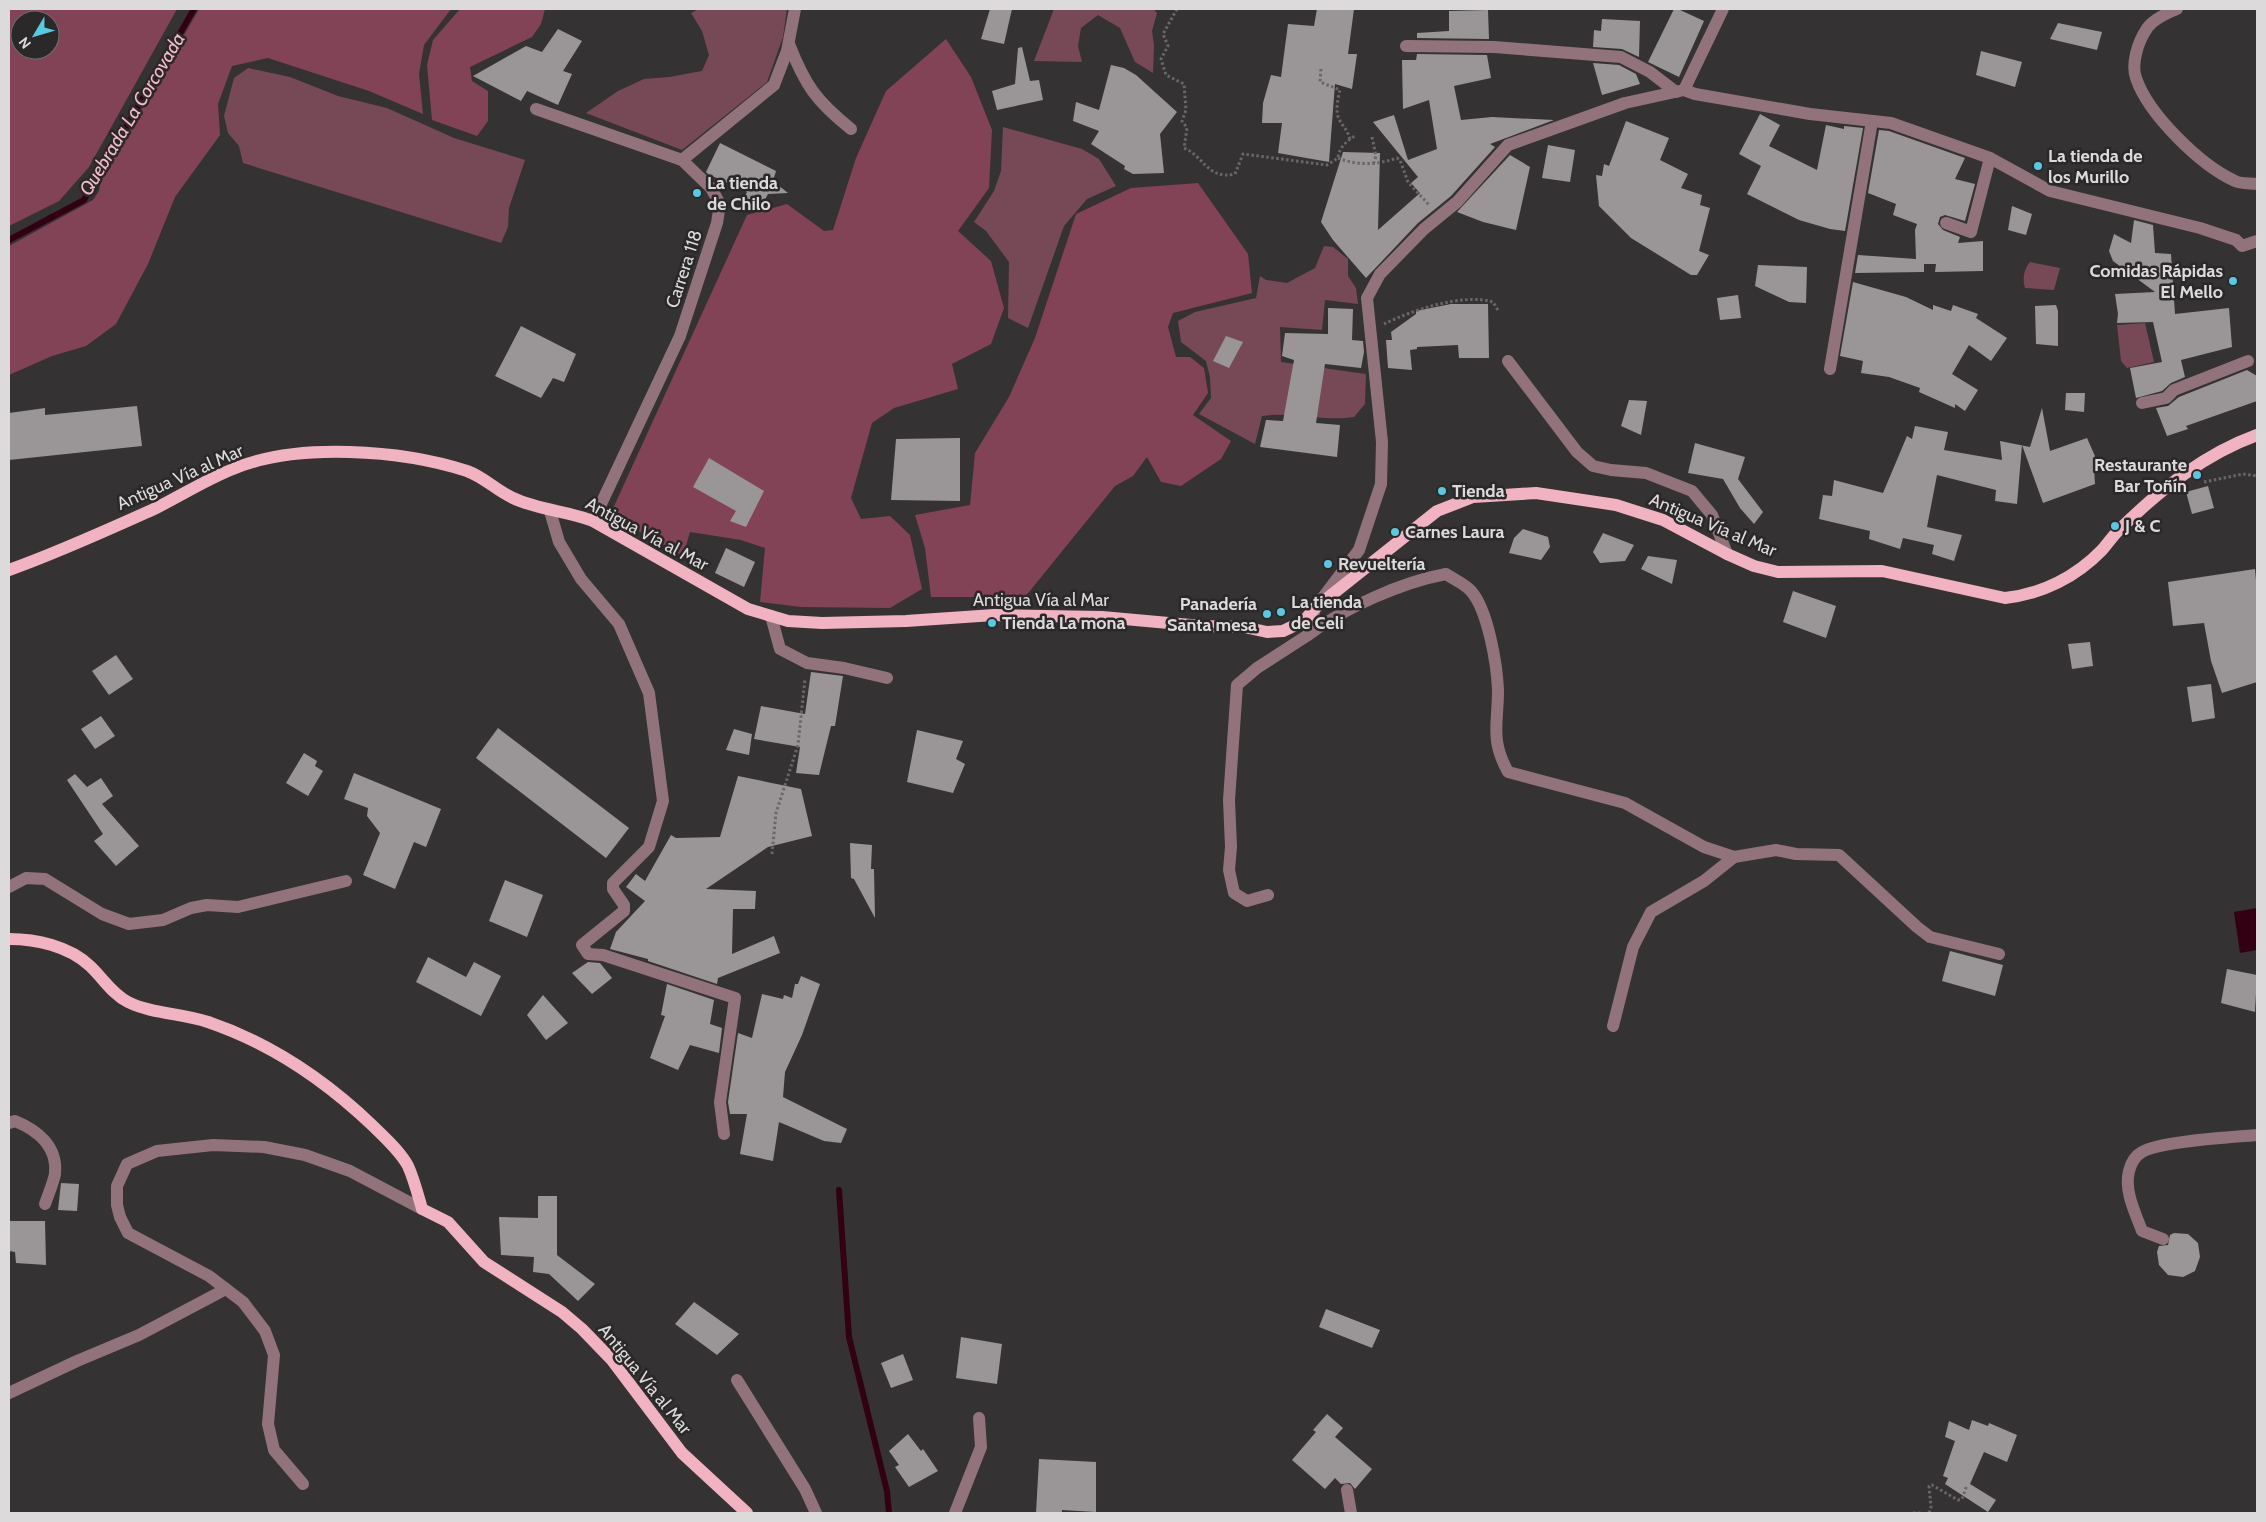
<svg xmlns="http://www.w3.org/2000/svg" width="2266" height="1522" viewBox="0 0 2266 1522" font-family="Cabin,sans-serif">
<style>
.green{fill:#774956}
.forest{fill:#824356;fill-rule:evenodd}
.water{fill:#330013}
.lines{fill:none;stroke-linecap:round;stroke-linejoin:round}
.stream{stroke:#330013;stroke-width:6}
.building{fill:#9a9697}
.path{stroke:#6a6768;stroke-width:3;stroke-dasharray:2.5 2.5;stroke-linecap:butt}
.minor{stroke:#92737b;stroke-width:12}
.major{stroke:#f1b2c2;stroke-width:12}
.poi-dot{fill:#55cae0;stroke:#2b2829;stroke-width:2}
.labels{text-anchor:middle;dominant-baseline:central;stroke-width:5;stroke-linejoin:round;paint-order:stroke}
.poi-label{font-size:18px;font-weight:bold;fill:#dcdada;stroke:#2b2829;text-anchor:start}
.street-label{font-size:18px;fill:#dcdada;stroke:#2b2829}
.water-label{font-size:19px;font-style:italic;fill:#f6bbca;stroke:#2b2829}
</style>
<rect width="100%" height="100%" fill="#353233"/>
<!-- green -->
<g class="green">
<path d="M699,9H787L783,37L767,82L682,150L586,113L618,91L644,79L669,77L702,71L709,55L702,31L691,13Z"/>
<path d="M1054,9H1153L1157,13L1152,31L1154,45L1153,73L1135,62L1120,28L1098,15L1081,28L1078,46L1082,62L1034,61Z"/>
<path d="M248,68L290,77L338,96L387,108L454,138L525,160L509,208L508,227L501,243L243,163L239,146L228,133L224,116L234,78Z"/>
<path d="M1003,127L1082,149L1099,159L1116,186L1087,199L1064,226L1028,328L1008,318L1009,262L986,231L974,222L994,191L1001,171Z"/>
<path d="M1324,246L1333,247L1348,259V276L1356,288L1358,304L1325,300L1322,330L1280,327L1281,362L1366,374L1365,404L1354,417C1323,422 1293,411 1262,416L1255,444L1199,414L1211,398L1210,377L1206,361L1181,342L1178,321L1195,312L1256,298L1260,276L1266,280L1287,283L1315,268Z"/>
<path d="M2030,262L2060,268L2054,290L2025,288C2022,279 2024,269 2030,262Z"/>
<path d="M2145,323L2154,362L2127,368L2121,361L2117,325Z"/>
</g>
<!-- forest -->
<g class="forest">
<path d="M9,9H177L89,167L59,201L9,226ZM20,20H50V50H20Z"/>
<path d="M199,9H451L424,45L419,74L423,114L369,91L268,58L232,66L218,104L220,135L175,197L148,264L116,324L86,346L52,356L9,375V246L93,200L99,191L101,180Z"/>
<path d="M460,9H545L541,24L532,37L470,67L472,81L488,91V121L477,136L432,120L427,65L433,40Z"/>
<path d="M946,39L971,77L992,130L989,188L958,231L991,261L1004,308L991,344L952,364L958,389L894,408L872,423L851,498L861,519L890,516L910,535L922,589L890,608L801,607L760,602L765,548L741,540L690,532L683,556L610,515L747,215L787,204L824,231L833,230L856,158L886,91Z"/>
<path d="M1198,183L1248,254L1252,293L1173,313L1168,327L1176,357H1190L1204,368L1208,393L1193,415L1231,441L1221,459L1181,486L1161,482L1147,457L1133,476L1115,486L1025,597H931L925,548L915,515L970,505L975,453L1009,397L1035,338L1076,214L1131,188Z"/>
</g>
<!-- water -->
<path class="water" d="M2257,908V950L2240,953L2234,912Z"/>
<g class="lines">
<!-- stream -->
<g class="stream">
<path d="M9,240L84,200L194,9"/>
<path d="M839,1190L849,1337L887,1491L889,1513"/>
</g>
</g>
<!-- building -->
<g class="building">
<path d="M990,9H1012L1004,44L981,39Z"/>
<path d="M1317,9H1354L1348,54H1357L1352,89L1335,84L1329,162L1278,153L1282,123H1262L1263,103L1271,75L1281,77L1288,24L1314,26Z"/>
<path d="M1674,9H1678L1704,21L1679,77L1648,62Z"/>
<path d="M1488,10L1489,39L1417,38V33L1449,31V11Z"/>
<path d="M1602,19L1640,21L1639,57L1622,49L1593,47L1594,30L1601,31Z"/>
<path d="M2058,23L2102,32L2097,50L2050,39Z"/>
<path d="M558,29L582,41L563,71L572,74L558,105L527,91L521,101L473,76L526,46L542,52Z"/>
<path d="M1022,47L1030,81L1039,80L1043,100L997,110L992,91L1015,84L1018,48Z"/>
<path d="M1981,51L2022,62L2015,87L1976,75Z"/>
<path d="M1417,54L1487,55L1491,78L1454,86L1461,120L1492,117L1554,120L1490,144L1495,147L1451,196L1418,223L1366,278L1333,240L1321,222L1343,152L1380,153L1378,230L1420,193L1411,183L1418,177L1373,122L1394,115L1408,160L1437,149L1429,100L1403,109L1402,60H1416Z"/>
<path d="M1593,63L1619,65L1636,74L1640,84L1602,95Z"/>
<path d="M1111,65L1124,68L1136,75L1177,112L1160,134L1164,173L1133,174L1124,169L1125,166L1091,144L1099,131L1073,121L1076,102L1099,110Z"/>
<path d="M1760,114L1780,125L1769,146L1817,170L1826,125L1844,129V126L1863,128L1845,231L1830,229L1799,220L1747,194L1761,166L1739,154Z"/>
<path d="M1626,121L1669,138L1660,160L1688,174L1681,188L1702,195L1700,205L1710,208L1699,251L1709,255L1697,275H1691L1631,238L1599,206L1596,175L1602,176L1604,164L1609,166Z"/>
<path d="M1879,130L1889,131L1965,158L1955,179L1975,184L1965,221L1945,215L1940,217L1938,224L1943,230L1960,237L1958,243L1983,241V271L1935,272L1936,264H1924V272L1855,273L1858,255L1916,259L1915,230L1917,224L1893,215L1896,204L1868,193Z"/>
<path d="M720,143L776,171L773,181L788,193L768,194L762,205L744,198L747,192L708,174L706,172Z"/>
<path d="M1548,145L1575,150L1570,182L1542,178Z"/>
<path d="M1510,155L1530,167L1516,230L1483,222L1457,212Z"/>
<path d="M2012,206L2032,214L2026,235L2008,230Z"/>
<path d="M2134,220L2153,225L2155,253L2171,254L2175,314L2229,308L2232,347L2181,360L2185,377L2171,383L2162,391L2136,398L2130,368L2162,362L2153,322L2117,323L2118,314L2115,294L2155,292L2113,261L2109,251L2114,234L2131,243Z"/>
<path d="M1758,265L1807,267L1806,303L1789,302L1755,286Z"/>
<path d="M1853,282L1906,297L1933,310V305L1951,311L1953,305L1978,314L1976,318L2007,338L1991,361L1969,345L1952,374L1978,390L1965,411L1955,404V408L1919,392L1920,388L1889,377L1861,373L1863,361L1840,356Z"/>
<path d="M1738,295L1741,318L1720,320L1717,298Z"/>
<path d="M1451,304H1488L1489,358H1459L1458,345L1417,347V349L1410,350L1412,370L1388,368L1386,340H1392L1391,332L1416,314V311Z"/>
<path d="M2056,305L2058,311V346L2036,344L2035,306Z"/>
<path d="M1328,308L1353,309L1352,340L1363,341L1364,352L1361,368L1325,364L1316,423L1340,425L1337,457L1260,447L1266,420L1283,421L1294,360L1282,356L1285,333L1328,334Z"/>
<path d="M521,326L576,354L564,382L553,378L541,398L495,376Z"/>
<path d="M1226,336L1243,342L1229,368L1213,361Z"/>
<path d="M2247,370L2257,376V401L2186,426L2188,429L2167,436L2156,408L2168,406L2179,397Z"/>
<path d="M2066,393H2085L2084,412L2065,410Z"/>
<path d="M1629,400L1647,401L1641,435L1621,426Z"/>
<path d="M137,406L142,446L9,460V413L45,408V415Z"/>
<path d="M2042,408L2050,451L2087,438L2098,463L2094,468L2095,484L2043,503L2022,445L2017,504L1995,501L1996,490L1937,475L1927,527L1962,535L1954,561L1932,554L1934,545L1903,538L1900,549L1869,539L1870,531L1819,519L1823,495L1832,496L1834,480L1883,493L1907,436L1912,439L1915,426L1948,432L1944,450L2002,460L2000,441L2030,447Z"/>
<path d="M960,438V501L891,500L896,439Z"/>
<path d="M1695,443L1745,457L1738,479L1763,512L1754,524L1740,508L1723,479L1688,473Z"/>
<path d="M709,458L764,491L746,527L730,521L736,511L693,487Z"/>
<path d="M2208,486L2214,508L2192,514L2186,492Z"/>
<path d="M1523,529L1548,537L1550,547L1541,560L1509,553L1514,538Z"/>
<path d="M1603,533L1634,545L1625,561L1600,563L1593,552Z"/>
<path d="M726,548L755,562L744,587L715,573Z"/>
<path d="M1648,556L1677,560L1672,584L1641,569Z"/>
<path d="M2255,569L2257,592V682L2222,693L2211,661L2204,623L2173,626L2168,582Z"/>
<path d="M1793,591L1836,606L1826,638L1783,622Z"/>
<path d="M2090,642L2093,666L2072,669L2068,644Z"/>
<path d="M116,655L133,679L109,695L92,671Z"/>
<path d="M811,672L843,676L835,726H831L819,775L796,773L800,747L754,739L761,706L805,714Z"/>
<path d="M2211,684L2215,718L2192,722L2187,687Z"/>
<path d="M101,716L115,736L95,749L81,729Z"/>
<path d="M498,728L629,828L606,858L476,758Z"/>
<path d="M734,729L752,734L749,755L726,750Z"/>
<path d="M917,730L963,741L956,759L965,764L953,793L907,782Z"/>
<path d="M304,753L317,761L315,766L323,771L308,796L286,783Z"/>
<path d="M354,773L441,809L426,847L414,842L395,889L363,875L380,833L367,816L368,808L344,799Z"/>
<path d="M75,774L87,787L101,778L113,796L102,804L139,846L116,866L94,841L103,834L67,780Z"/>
<path d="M738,776L801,789L812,836L768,847L706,889L756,891L755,909H733L732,954L774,936L780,953L718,978L717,984L648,961V959L610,949L616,932L645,901L626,887L636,874L645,881L671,835L676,838L720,837Z"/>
<path d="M850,843L872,845L871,869H874L875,918L854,879L851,878Z"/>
<path d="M505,880L543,895L527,937L489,921Z"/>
<path d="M1950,951L2003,965L1995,996L1942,981Z"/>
<path d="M428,957L466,977L474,962L501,976L481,1016L416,982Z"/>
<path d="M588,962L600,963L612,978L592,994L572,973Z"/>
<path d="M2227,969L2257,975L2255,1012L2221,1003Z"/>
<path d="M801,976L820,984L802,1035L785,1072L783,1097L847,1129L841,1143L824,1141L779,1122L773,1161L740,1154L747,1114H730L728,1102L738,1033L752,1038L762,994L783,999L784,995L792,998L795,984H798Z"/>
<path d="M667,984L714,1000L710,1024L722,1028L719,1053L690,1045L678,1070L650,1058L665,1016L661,1015Z"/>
<path d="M543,995L568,1023L546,1040L527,1015Z"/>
<path d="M61,1183L79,1184L77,1211L58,1210Z"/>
<path d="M538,1196H557V1255L595,1284L578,1301L549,1274L533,1272L534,1257L501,1255L499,1217L538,1218Z"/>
<path d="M9,1221H45L46,1265L16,1263L15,1252L9,1251Z"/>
<path d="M2174,1233L2188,1234L2198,1243L2200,1257L2195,1271L2183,1277L2168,1275L2159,1265L2157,1252L2159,1246L2168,1245L2170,1235Z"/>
<path d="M694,1302L739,1334L717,1355L675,1324Z"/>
<path d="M1326,1309L1380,1330L1372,1348L1319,1327Z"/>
<path d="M961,1337L1002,1344L997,1384L956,1378Z"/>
<path d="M903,1354L913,1380L891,1388L881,1363Z"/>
<path d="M1327,1414L1343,1428L1335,1437L1372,1469L1355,1489L1350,1483L1341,1484L1335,1478L1325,1489L1292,1460L1316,1432L1313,1430Z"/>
<path d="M1972,1420L1988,1426L1989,1423L2017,1435L2007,1462L1984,1452L1970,1484L1996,1500L1988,1512L1945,1484L1948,1478L1943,1476L1955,1441L1945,1437L1949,1421L1969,1430Z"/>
<path d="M908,1434L921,1451L923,1449L938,1471L909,1487L895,1467L899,1465L889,1451Z"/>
<path d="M1039,1459L1096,1462V1512L1062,1510V1513H1036Z"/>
</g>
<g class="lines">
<!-- path -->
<g class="path">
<path d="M1177,9L1163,34L1168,46L1161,59L1166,75L1184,84L1186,110L1182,121L1187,128L1184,148C1204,156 1207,180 1235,174L1243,154L1327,165L1338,158C1339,147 1347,141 1356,135"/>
<path d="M1321,69L1320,82L1340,90C1338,98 1335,111 1339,119C1343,127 1348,130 1350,140"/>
<path d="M1372,137L1376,156L1373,165"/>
<path d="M1338,158C1358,166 1377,165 1397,158L1400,160L1408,182L1429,205"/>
<path d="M1384,324C1413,310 1462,293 1493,302L1499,312"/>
<path d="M2204,482L2243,474L2257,476"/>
<path d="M772,854L776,813L798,745L805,679"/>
<path d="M1913,1513H1923"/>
<path d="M1929,1513L1931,1507L1929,1486L1932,1485L1958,1500L1962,1499L1967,1485"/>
</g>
<!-- minor -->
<g class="minor">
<path d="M2177,9C2167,13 2151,21 2146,30C2138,42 2131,64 2136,78C2148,114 2200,165 2235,181C2241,184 2250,183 2257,184"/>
<path d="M789,44C805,85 816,101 851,129"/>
<path d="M1406,46L1494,47L1621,57L1650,72L1676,92"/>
<path d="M1684,90L1723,9"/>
<path d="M536,109L682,160L711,188L720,204L717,223L680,336L593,521"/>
<path d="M682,160L774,85L787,51L795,9"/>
<path d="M1946,223L1971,232L1990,158"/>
<path d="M1508,361L1577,452L1593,466L1611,470L1646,473L1692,491L1712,515L1727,554"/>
<path d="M1830,369L1872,121"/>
<path d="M2142,403L2166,398L2174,390L2248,361"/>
<path d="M550,511L559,542L581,579L619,624L649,693L663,801L649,847L613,883V889L624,905V911L582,945L588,954L603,955L735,998L720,1102L724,1134"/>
<path d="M771,616L780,649L807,663L844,668L887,678"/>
<path d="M1308,635C1344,608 1402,582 1446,574C1453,579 1465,584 1471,591C1488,610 1497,665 1498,690C1498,725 1490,739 1508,772L1625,803L1704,847L1734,857"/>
<path d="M9,887L26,878L45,879L102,914L129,924L163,920L191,908L207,905L238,907L346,881"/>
<path d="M1268,895L1247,901L1234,893L1229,870L1231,847L1229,800L1237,685L1257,668L1308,635L1315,608L1359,550L1381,484L1382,442L1367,298L1380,274L1424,229L1457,202L1508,145L1625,103L1684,90L1695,94L1810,114L1891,123L1990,158L2050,191L2200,228L2236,240L2242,246L2257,241"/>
<path d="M1613,1026L1633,947L1651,912L1704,881L1734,857L1776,850L1796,854L1839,855L1917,927L1930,937L1999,954"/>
<path d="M9,1123L15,1121C37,1130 58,1146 55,1174C53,1184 48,1195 45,1204"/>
<path d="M2163,1239L2142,1231C2135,1212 2124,1191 2129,1171C2131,1163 2135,1156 2142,1152C2159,1141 2234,1137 2257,1135"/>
<path d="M737,1380L805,1489L816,1513"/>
<path d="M9,1393L77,1361L139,1335L226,1289"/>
<path d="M303,1484L274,1450L268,1424L274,1355L265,1331L243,1302L209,1276L128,1233L120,1217L117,1205V1186L127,1164L157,1151L213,1145L264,1147L305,1155L350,1171L422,1209"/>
<path d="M1347,1490L1351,1513"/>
<path d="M955,1513L981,1447L979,1418"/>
</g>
<!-- major -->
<g class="major">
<path d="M9,570C57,553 105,531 152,510C179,497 205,480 233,469C297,442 402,450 467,471C484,477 497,491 513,498C538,510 567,511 593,521L748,609L788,621L822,623L906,621L994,615L1102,617L1202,626L1244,627L1267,632L1283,631L1304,621L1315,608L1437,511L1473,497L1536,493L1616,505L1663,520L1727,554L1754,566L1778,572L1882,571L2005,598C2042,594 2076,577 2102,550C2109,542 2114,534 2122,527C2162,488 2205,454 2257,435"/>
<path d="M9,939C36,939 69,946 90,966C102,977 112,994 128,1002C152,1014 182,1013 208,1022C270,1043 326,1081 373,1126C385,1138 400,1151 408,1166C414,1179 418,1195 422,1209L448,1222L484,1262L562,1312L582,1329L611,1359L682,1453L747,1513"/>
</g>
</g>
<!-- markers -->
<g class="poi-dot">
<circle cx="2038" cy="166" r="5"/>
<circle cx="697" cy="193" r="5"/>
<circle cx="2233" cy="281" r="5"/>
<circle cx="2197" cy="475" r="5"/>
<circle cx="1442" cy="491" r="5"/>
<circle cx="2115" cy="526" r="5"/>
<circle cx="1395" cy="532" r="5"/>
<circle cx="1328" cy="564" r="5"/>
<circle cx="1281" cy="612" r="5"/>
<circle cx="1267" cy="614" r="5"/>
<circle cx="992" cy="623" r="5"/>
</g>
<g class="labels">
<!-- poi labels -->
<g class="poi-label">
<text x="2048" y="156">La tienda de<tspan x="2048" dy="21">los Murillo</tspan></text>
<text x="707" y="183">La tienda<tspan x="707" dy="21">de Chilo</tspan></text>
<text x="2223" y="271" text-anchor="end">Comidas Rápidas<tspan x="2223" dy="21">El Mello</tspan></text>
<text x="2187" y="465" text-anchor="end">Restaurante<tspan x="2187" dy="21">Bar Toñín</tspan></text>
<text x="1452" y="491">Tienda</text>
<text x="2125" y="526">J &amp; C</text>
<text x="1405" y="532">Carnes Laura</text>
<text x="1338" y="564">Revueltería</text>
<text x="1291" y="602">La tienda<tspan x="1291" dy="21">de Celi</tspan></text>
<text x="1257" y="604" text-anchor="end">Panadería<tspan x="1257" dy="21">Santa mesa</tspan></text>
<text x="1002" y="623">Tienda La mona</text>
</g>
<!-- street labels -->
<g class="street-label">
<text transform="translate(684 269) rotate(-72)">Carrera 118</text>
<text transform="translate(180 477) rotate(-24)">Antigua Vía al Mar</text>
<text transform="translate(1713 525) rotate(23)">Antigua Vía al Mar</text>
<text transform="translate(647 534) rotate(28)">Antigua Vía al Mar</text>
<text x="1041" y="600">Antigua Vía al Mar</text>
<text transform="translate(645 1379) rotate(51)">Antigua Vía al Mar</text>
</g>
<!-- water labels -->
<g class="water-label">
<text transform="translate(132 114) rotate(-59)">Quebrada La Corcovada</text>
</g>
</g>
<!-- border -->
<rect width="2266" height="1522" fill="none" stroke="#dcdada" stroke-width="20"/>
<!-- north arrow -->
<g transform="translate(35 35) rotate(232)"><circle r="24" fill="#2b2829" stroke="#726f70"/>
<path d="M0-4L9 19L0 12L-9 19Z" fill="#55cae0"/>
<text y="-8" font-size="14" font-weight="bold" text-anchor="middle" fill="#dcdada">N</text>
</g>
</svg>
